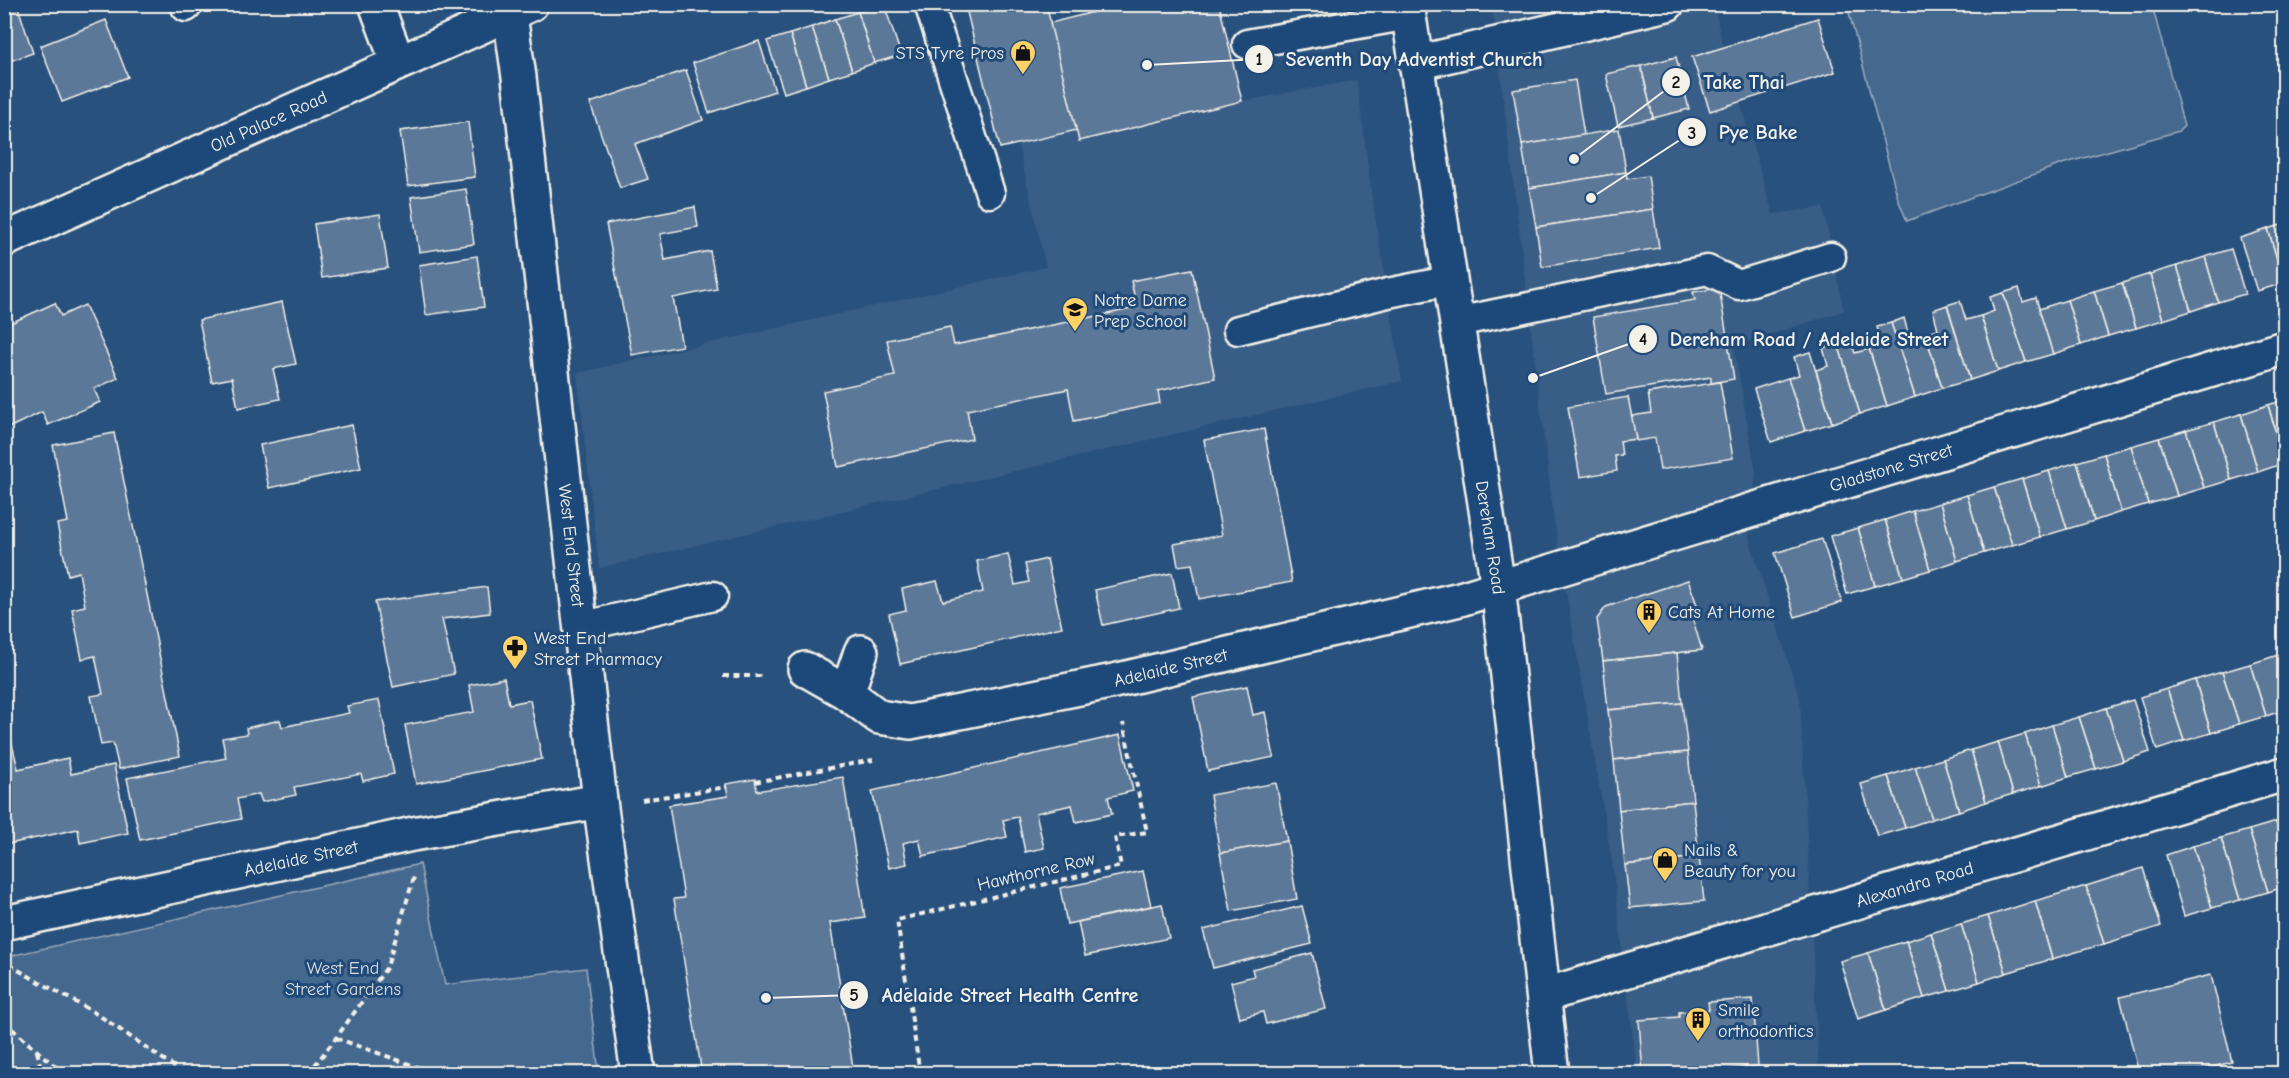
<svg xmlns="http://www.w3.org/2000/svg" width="2289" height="1078" viewBox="0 0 2289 1078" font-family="'Comic Neue',sans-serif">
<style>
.built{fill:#375d86}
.green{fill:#45688e;stroke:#9cacbb;stroke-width:1.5}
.building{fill:#5b7899;stroke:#f4f1e8;stroke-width:1.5}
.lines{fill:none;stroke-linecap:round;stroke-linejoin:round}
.lane-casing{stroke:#f4f1e8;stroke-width:33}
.street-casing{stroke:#f4f1e8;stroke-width:38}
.primary-casing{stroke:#f4f1e8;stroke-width:38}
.path{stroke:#f4f1e8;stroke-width:4;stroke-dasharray:6 4.5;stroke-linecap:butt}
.lane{stroke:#1f4a7a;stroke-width:28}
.street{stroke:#1f4a7a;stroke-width:33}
.primary{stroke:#1f4a7a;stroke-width:33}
.labels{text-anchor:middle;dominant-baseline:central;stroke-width:6;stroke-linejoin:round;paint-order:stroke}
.poi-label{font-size:18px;fill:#f4f1e8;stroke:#1f4a7a;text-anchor:start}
.street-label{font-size:18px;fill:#f4f1e8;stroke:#1f4a7a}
.park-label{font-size:18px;fill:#dadcda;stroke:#1f4a7a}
.leader{fill:none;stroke:#f4f1e8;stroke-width:2}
.callout-dot{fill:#f4f1e8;stroke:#1f4a7a;stroke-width:2}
.mark-label{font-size:18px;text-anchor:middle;font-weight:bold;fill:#111}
.callout-label{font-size:20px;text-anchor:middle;font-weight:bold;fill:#f4f1e8;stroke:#1f4a7a;stroke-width:6;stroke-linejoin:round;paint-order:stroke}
</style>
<rect width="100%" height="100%" fill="#28517e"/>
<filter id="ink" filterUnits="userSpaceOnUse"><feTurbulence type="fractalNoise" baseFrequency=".0167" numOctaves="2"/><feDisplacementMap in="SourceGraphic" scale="12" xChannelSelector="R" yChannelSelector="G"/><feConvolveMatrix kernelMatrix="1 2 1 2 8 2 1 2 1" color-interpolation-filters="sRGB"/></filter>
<g filter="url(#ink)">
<!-- built -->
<g class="built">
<path d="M1492,5H1714L1721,37L1773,214L1823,207L1844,311L1734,346L1756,473L1749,538L1800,698L1819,1073H1637L1612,861L1554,521Z"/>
<path d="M1357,80L1372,197L1402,381L599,568L577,373L1046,267L1018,145L1077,130L1080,141L1243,101Z"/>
</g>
<!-- green -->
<g class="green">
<path d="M1847,5H2152L2184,126L2179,131L2062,164L1907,221L1898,199Z"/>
<path d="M420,864L445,985L586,968L599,1073H5V957Z"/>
</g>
<!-- building -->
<g class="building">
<path d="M4,4H17L33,53L4,63Z"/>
<path d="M881,4H884L901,55L874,63L858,12Z"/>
<path d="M965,4H1046L1077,130L1000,148Z"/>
<path d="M1084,4H1126L1086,14Z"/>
<path d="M1126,4H1219L1242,101L1079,141L1050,23Z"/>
<path d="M858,12L874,63L852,71L835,19Z"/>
<path d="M1818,18L1835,72L1710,111L1692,57Z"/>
<path d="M835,19L852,71L829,78L812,27Z"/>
<path d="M106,20L128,77L62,102L40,46Z"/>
<path d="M812,27L829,78L806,86L790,34Z"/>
<path d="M790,34L806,86L784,93L767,41Z"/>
<path d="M759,41L775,91L709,113L693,63Z"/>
<path d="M1676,57L1689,109L1653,118L1641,66Z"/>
<path d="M1641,66L1653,118L1618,126L1606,74Z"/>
<path d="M686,70L703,120L635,144L648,179L620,188L590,103Z"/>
<path d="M1575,80L1584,135L1522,145L1513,90Z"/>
<path d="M468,122L475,177L408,186L400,131Z"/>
<path d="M1619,129L1626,172L1529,188L1522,145Z"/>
<path d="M1626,172L1627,179L1648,176L1653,209L1536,227L1529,188Z"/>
<path d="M466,189L474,244L419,252L411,197Z"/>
<path d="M695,207L698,227L660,234L665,260L710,251L717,289L673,298L682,346L632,355L606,224Z"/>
<path d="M1653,209L1659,248L1542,267L1536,227Z"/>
<path d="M380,214L388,268L322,278L314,224Z"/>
<path d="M2284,224V282L2268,229Z"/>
<path d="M2268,229L2284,283L2257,291L2240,238Z"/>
<path d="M2231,249L2245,294L2218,302L2205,257Z"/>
<path d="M477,256L484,307L426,315L419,265Z"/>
<path d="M2205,257L2218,302L2191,311L2177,266Z"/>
<path d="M2177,266L2191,311L2163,320L2150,274Z"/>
<path d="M1192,269L1215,378L1158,391L1160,403L1074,421L1068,389L967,410L972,439L838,467L823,391L895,376L887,340L950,327L954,345L1137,308L1131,281Z"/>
<path d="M2150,274L2163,320L2136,328L2122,283Z"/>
<path d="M2122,283L2136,328L2108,336L2094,291Z"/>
<path d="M1719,288L1734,379L1711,383V377L1606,394L1593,317L1695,300L1693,292Z"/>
<path d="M2019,288L2023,302L2036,298L2053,354L2026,362L2003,293Z"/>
<path d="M2094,291L2108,336L2081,345L2067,300Z"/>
<path d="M2003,293L2026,362L1998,371L1981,316L1994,311L1990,297Z"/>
<path d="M2067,300L2081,345L2053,354L2039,309Z"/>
<path d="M1960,301L1966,320L1981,316L1998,371L1970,380L1947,305Z"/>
<path d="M282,302L296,364L273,369L280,399L238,408L232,378L212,382L199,320Z"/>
<path d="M55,303L61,316L85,305L118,378L94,389L100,402L48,425L42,412L4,430V342L10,340L4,326Z"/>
<path d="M1947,305L1970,380L1942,388L1925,333L1938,329L1933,310Z"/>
<path d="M1904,318L1909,337L1925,333L1942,388L1915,397L1891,323Z"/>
<path d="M1891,323L1915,397L1887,406L1869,349L1882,345L1877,327Z"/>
<path d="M1850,340L1855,353L1869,349L1887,406L1860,414L1838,344Z"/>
<path d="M1838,344L1860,414L1832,423L1816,370L1828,366L1823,348Z"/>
<path d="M1810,352L1832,423L1805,431L1788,378L1799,375L1794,357Z"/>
<path d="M1788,378L1805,431L1771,442L1754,389Z"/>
<path d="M1720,382L1733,458L1660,470L1655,438L1636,441L1631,416L1651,413L1648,393Z"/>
<path d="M1628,397L1636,439L1620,441L1622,455L1615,456L1617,471L1580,477L1568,407Z"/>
<path d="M2284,400V460L2268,405Z"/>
<path d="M2268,405L2284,463L2258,472L2241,414Z"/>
<path d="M2241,414L2258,472L2231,480L2214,422Z"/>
<path d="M2214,422L2231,480L2204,488L2186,430Z"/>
<path d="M352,425L361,468L269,488L260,445Z"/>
<path d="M1264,429L1292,582L1199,599L1192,564L1178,566L1174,544L1222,535L1204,440Z"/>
<path d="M2186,430L2204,488L2177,496L2159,438Z"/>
<path d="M114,433L180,756L119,769L113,743L101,745L91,696L103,694L95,656L82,659L72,609L85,606L79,572L68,575L57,524L68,522L53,445Z"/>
<path d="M2159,438L2177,496L2148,504L2131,446Z"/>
<path d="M2131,446L2148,504L2121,512L2104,454Z"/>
<path d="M2104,454L2121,512L2094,521L2077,462Z"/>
<path d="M2077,462L2094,521L2067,529L2049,471Z"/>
<path d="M2049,471L2067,529L2040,537L2022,479Z"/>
<path d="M2022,479L2040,537L2012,545L1994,487Z"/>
<path d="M1994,487L2012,545L1984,553L1967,495Z"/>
<path d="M1967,495L1984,553L1957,561L1940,503Z"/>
<path d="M1940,503L1957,561L1930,570L1913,511Z"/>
<path d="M1913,511L1930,570L1903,578L1885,520Z"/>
<path d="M1885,520L1903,578L1875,586L1858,528Z"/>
<path d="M1858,528L1875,586L1847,594L1830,536Z"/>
<path d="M1822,539L1842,602L1795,617L1775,553Z"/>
<path d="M1008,554L1015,585L1029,582L1025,564L1047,559L1062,627L900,664L889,614L906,610L902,589L937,581L943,601L983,592L977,561Z"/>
<path d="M1172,573L1179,608L1103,625L1095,590Z"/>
<path d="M1688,580L1701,616L1693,620L1702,650L1603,661L1597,619L1606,607Z"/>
<path d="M487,587L490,613L442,619L454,674L393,687L375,602Z"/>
<path d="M1677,653L1682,703L1608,710L1603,661Z"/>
<path d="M2284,653V678L2278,655Z"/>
<path d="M2278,655L2284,678V710L2266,716L2250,664Z"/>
<path d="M2250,664L2266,716L2239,724L2222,672Z"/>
<path d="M2222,672L2239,724L2211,733L2195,680Z"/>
<path d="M504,678L509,704L530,700L542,759L416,784L405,725L474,712L469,685Z"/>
<path d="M2195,680L2211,733L2184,741L2167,689Z"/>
<path d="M1247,686L1253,715L1265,712L1274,757L1208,771L1193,697Z"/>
<path d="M2167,689L2184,741L2157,750L2140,697Z"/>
<path d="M379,700L394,774L363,781L361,774L294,787L296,795L262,802L259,794L237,799L241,819L140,840L127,778L226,758L222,738L247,734L246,728L280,720L282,727L349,713L347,706Z"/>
<path d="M2133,700L2150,752L2123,761L2106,708Z"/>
<path d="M1682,703L1688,752L1614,760L1608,710Z"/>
<path d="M2106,708L2123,761L2096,769L2079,717Z"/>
<path d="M4,710L18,769L68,758L71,774L114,765L128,833L80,843L78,829L4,845Z"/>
<path d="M2079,717L2096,769L2068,777L2052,725Z"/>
<path d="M2052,725L2068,777L2041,786L2025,734Z"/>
<path d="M2025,734L2041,786L2013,794L1998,742Z"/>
<path d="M1120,735L1133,791L1108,797L1112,814L1076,822L1072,805L1036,813L1044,848L1025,852L1018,817L1003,820L1007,837L923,856L919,839L903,843L907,864L889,868L872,791Z"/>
<path d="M1998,742L2013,794L1986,802L1971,750Z"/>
<path d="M1971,750L1986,802L1959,811L1943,759Z"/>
<path d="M1688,752L1693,801L1619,810L1614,760Z"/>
<path d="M1943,759L1959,811L1932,819L1915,767Z"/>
<path d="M1915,767L1932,819L1905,828L1888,776Z"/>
<path d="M1888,776L1905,828L1877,836L1861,784Z"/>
<path d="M843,777L865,918L830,923L854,1074H702L674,899L684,898L669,805L728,796L726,784L755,779L757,791Z"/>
<path d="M1276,783L1287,841L1220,853L1210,795Z"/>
<path d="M1693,801L1699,857L1625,865L1619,810Z"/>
<path d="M2284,819V849L2276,822Z"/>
<path d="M2276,822L2284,849V887L2268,892L2249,830Z"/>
<path d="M2249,830L2268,892L2240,900L2221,838Z"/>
<path d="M2221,838L2240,900L2212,908L2193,846Z"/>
<path d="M1287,841L1297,899L1231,911L1220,853Z"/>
<path d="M2193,846L2212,908L2184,916L2166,855Z"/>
<path d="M1699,857L1704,901L1630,908L1625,865Z"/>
<path d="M2143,868L2161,926L2104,944L2086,886Z"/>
<path d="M1143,871L1151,906L1067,924L1060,888Z"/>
<path d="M2086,886L2104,944L2052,959L2035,901Z"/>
<path d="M2035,901L2052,959L2006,973L1988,916Z"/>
<path d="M1162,904L1169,938L1085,956L1078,922Z"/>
<path d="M1302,906L1312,944L1213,968L1203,930Z"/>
<path d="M1988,916L2006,973L1979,982L1961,924Z"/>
<path d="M1961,924L1979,982L1949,991L1931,933Z"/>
<path d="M1931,933L1949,991L1924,998L1906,941Z"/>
<path d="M1906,941L1924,998L1886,1010L1868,953Z"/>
<path d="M1312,953L1326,1009L1266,1024L1263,1012L1240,1018L1231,982L1254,976L1252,969Z"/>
<path d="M1868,953L1886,1010L1858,1019L1840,961Z"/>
<path d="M2211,975L2232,1062L2185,1074H2139L2120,997Z"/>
<path d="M1753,999L1758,1066L1685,1074H1643L1639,1020L1679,1017V1012L1709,1010L1708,1002Z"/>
<path d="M1362,1065L1364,1074H1295Z"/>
</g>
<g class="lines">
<defs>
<g id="lane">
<path d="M185,4L186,7"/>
<path d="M929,4L990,193"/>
<path d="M1247,44L1409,15"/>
<path d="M1457,322L1707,270L1739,285L1831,257"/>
<path d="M1238,330L1388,293L1452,280"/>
<path d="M580,627L713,596"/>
</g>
<g id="street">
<path d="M376,4L398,63"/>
<path id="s1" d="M510,15L519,77L600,801L638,1074"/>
<path d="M1416,63L1667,4"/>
<path id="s2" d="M805,669L847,693L879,717L910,722L1114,681L1460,599L2284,348"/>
<path d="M847,693L861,652"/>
<path id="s3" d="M4,923L413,834L600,801"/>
<path id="s4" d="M1545,995L2284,774"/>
</g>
<g id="primary">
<path id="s5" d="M1407,4L1498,586L1552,1074"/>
<path id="s6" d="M4,240L531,4"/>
</g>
</defs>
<!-- lane casing -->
<use href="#lane" class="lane-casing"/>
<!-- street casing -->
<use href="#street" class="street-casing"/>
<!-- primary casing -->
<use href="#primary" class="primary-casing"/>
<!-- path -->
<g class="path">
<path d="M723,676H765"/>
<path d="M755,782L873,760"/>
<path d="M642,800L727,787"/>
<path d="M9,965L97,1014L185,1074"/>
<path d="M4,1022L64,1074"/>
<path d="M336,1038L437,1074"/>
<path d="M37,1051L42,1074"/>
<path d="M308,1074L336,1038L387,967L414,877"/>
<path d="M920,1074L897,920L1121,866L1115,837L1147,832L1123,723"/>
</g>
<!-- lane -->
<use href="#lane" class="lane"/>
<!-- street -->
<use href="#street" class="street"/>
<!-- primary -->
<use href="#primary" class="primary"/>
</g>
</g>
<!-- icons -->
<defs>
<symbol id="shop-pin" viewBox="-11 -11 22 30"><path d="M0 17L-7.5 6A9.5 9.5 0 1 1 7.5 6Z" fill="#ffd166" stroke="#1f4a7a"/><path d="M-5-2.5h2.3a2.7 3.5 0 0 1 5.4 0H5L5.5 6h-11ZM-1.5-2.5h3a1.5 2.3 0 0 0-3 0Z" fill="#111"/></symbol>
<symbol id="school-pin" viewBox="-11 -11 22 30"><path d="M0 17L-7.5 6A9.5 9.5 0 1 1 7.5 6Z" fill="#ffd166" stroke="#1f4a7a"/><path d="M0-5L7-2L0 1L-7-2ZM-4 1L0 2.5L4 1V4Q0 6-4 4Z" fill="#111"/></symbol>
<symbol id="building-pin" viewBox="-11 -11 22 30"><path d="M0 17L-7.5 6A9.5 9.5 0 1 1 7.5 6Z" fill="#ffd166" stroke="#1f4a7a"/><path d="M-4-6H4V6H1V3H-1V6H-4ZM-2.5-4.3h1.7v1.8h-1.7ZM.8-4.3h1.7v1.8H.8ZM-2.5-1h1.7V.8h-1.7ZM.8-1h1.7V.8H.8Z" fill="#111"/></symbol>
<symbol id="pharmacy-pin" viewBox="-11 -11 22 30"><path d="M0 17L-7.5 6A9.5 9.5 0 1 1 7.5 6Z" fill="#ffd166" stroke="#1f4a7a"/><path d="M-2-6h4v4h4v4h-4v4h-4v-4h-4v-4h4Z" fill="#111"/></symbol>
</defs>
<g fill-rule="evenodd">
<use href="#shop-pin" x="1008" y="38" width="30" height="40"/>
<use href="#school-pin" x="1060" y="295" width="30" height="40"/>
<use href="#building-pin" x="1634" y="597" width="30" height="40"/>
<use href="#pharmacy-pin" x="500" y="633" width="30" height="40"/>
<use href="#shop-pin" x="1650" y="845" width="30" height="40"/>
<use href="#building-pin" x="1683" y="1005" width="30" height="40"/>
</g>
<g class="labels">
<!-- poi labels -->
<g class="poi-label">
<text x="1004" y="53" text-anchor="end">STS Tyre Pros</text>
<text x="1094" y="300">Notre Dame<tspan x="1094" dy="21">Prep School</tspan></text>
<text x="1668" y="612">Cats At Home</text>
<text x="534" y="638">West End<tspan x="534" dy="21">Street Pharmacy</tspan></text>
<text x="1684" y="850">Nails &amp;<tspan x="1684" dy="21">Beauty for you</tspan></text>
<text x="1718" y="1010">Smile<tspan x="1718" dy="21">orthodontics</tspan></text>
</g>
<!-- street labels -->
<g class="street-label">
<text stroke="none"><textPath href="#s6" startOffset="290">Old Palace Road</textPath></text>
<text stroke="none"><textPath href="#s2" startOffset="1134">Gladstone Street</textPath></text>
<text stroke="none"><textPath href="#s5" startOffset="540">Dereham Road</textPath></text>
<text stroke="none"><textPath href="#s1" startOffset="534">West End Street</textPath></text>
<text stroke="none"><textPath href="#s2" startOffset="386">Adelaide Street</textPath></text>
<text stroke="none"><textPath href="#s3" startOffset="304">Adelaide Street</textPath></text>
<text transform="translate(1036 872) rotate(-13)">Hawthorne Row</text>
<text stroke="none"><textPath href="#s4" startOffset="386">Alexandra Road</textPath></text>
</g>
<!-- park labels -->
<g class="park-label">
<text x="343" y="968">West End<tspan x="343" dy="21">Street Gardens</tspan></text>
</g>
</g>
<!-- callouts -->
<path class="leader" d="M1147 65L1259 59M1574 159L1676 82M1591 198L1692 132M1533 378L1643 339M766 998L854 995"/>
<g class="callout-dot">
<circle cx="1147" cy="65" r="6"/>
<circle cx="1574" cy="159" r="6"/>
<circle cx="1591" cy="198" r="6"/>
<circle cx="1533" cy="378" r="6"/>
<circle cx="766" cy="998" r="6"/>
<circle cx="1259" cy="59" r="15"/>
<circle cx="1676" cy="82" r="15"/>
<circle cx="1692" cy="132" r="15"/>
<circle cx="1643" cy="339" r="15"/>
<circle cx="854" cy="995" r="15"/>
</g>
<g class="mark-label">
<text x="1259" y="65">1</text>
<text x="1676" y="88">2</text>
<text x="1692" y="139">3</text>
<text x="1643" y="345">4</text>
<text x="854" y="1001">5</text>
</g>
<g class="callout-label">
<text x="1414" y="66">Seventh Day Adventist Church</text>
<text x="1744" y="89">Take Thai</text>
<text x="1758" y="139">Pye Bake</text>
<text x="1809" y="346">Dereham Road / Adelaide Street</text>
<text x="1010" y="1002">Adelaide Street Health Centre</text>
</g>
<!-- margin -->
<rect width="2289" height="1078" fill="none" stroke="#1f4a7a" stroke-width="24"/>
<rect x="12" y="12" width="2265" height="1054" fill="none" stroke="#f4f1e8" stroke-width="2" filter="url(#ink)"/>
</svg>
